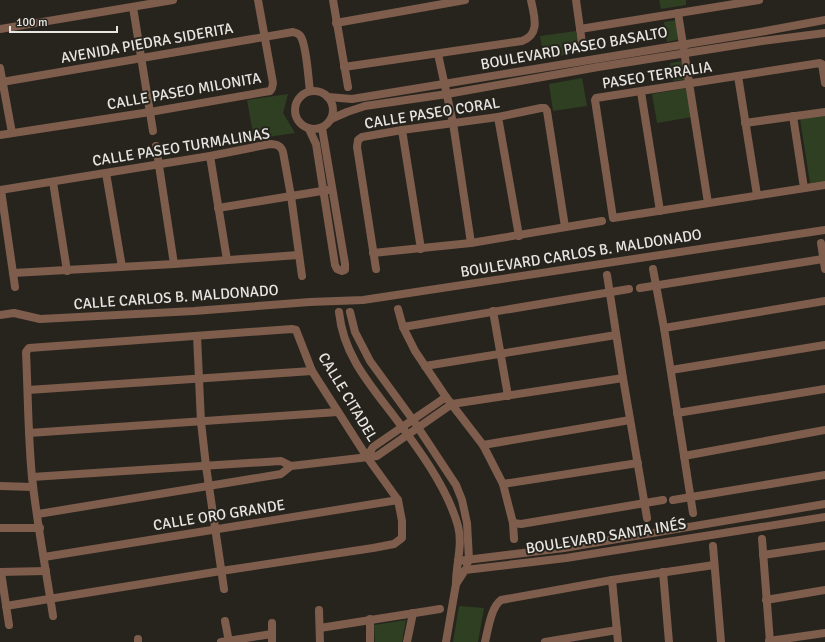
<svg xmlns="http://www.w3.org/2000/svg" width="825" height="642" viewBox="0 0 825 642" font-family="Signika,sans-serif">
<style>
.green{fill:#2e3f22}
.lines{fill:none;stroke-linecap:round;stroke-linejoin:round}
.minor{stroke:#7e5d4c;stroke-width:8}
.labels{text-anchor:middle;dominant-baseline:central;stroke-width:4;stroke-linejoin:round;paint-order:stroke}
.street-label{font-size:15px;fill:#e8e6e3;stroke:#27241e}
</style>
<rect width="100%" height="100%" fill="#27241e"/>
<!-- green -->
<g class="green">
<path d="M659,0H686V5L661,9Z"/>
<path d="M678,20L681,39L667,42L664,22Z"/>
<path d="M576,31L580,52L544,59L540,36Z"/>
<path d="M683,61L686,79L673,81L670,63Z"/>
<path d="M582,78L587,106L553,111L549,84Z"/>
<path d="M687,88L692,117L657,123L652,94Z"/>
<path d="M288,94L283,113L295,133L254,139L247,100Z"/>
<path d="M825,115V181L810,183L800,119Z"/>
<path d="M459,606L484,608L478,642H453Z"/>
<path d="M406,620L402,642H375L374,625Z"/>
</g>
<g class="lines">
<!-- minor -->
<g class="minor">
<path d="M333,0L348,87"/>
<path d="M576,0L582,43"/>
<path d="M133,7L153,131"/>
<path d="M678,13L708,203"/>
<path d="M336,23L465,0"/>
<path d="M0,29L173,0"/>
<path d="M580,29L759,0"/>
<path d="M438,54L453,123L471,243"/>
<path d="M344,67L522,41C541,34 534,16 531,0"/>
<path d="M0,68L12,133"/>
<path d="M738,76L757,195"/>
<path d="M2,82L293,32C296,33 299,33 301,37C307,48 308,77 310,91"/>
<path d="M825,83L822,64L820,63L596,98L595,100L613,218L825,185"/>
<circle cx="314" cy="110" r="19"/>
<path d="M641,92L660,211"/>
<path d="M328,97L352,99L760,32L825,20"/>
<path d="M793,116L804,188"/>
<path d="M498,117L519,236"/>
<path d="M331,119L347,112L365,106L447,94L598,67L762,41L825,33"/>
<path d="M745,123L825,112"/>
<path d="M309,129L316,144L335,265L337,269L342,271L345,270V264L322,128"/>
<path d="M402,130L421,249"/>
<path d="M0,135L150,112L270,91L272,88L273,83L258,0"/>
<path d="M156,146L174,264"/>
<path d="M210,156L227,260"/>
<path d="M106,173L122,267"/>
<path d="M53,182L67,271"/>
<path d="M0,190L210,156L270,144C276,144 281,145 283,152L291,196L302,276"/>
<path d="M1,190L15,287"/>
<path d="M218,208L328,190"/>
<path d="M821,243L825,269"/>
<path d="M373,253L471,243L602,221"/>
<path d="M376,269L357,147L358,140L362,137L402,130L498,117L541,108H545L547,111L565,227"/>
<path d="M653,269L664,328L693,513"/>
<path d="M13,273L174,264L298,255"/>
<path d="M607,275L623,378L647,518"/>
<path d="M640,288L823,259"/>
<path d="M398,309L403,327L415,351L446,397L483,445L503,484L513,523L514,539"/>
<path d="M493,311L508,396"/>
<path d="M339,312C343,352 366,380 390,411C415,444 447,486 458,526C463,545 456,564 456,583"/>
<path d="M350,312L355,332L370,361L413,420L456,485L462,500L467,523L469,559L467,564"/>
<path d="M0,315L14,313L40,319L194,311L310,302L363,300L825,230"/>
<path d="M403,327L629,289"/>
<path d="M664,328L825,301"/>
<path d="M197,336L201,422L206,466L224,589"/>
<path d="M425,366L616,335"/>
<path d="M671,370L825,345"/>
<path d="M28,390L312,371"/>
<path d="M677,413L825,389"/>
<path d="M29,433L338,412"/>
<path d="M483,445L630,420"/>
<path d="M684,456L825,430"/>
<path d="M367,457L373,447L446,397"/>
<path d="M32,477L281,461L291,466L377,456L452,404L623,378"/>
<path d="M503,484L638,463"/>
<path d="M0,486L33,487"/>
<path d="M673,500L825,475"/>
<path d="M38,514L281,474L291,466"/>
<path d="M513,523L521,524L663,500"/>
<path d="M0,528H40"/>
<path d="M762,539L770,642"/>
<path d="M713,546L721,642"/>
<path d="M763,555L825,546"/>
<path d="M44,557L398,500"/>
<path d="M458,561L564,548L825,504"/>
<path d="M0,572L46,571"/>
<path d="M1,572L9,625"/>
<path d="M663,572L669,642"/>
<path d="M612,580L618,642"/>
<path d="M766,600L825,590"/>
<path d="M6,606L221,571L373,548L394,544L402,538V521L398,500L367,457L312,371L296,330L292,329L29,348L26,352C28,394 28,436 32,477C37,524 46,570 53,616"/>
<path d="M319,610L320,642"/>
<path d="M225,621L229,642"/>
<path d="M272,623V642"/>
<path d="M320,628L440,609"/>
<path d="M138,639V642"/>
<path d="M769,641L825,633"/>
<path d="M221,642L272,634"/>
<path d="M370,642V619"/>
<path d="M407,642L413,613"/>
<path d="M446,642L456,584L465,570L566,558L825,517"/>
<path d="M485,642C488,630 491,607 501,600L612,580L714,565"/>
<path d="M545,642L617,630"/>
</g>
</g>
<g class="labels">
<!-- street labels -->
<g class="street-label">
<text transform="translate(147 43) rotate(-10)">AVENIDA PIEDRA SIDERITA</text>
<text transform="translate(574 48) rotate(-10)">BOULEVARD PASEO BASALTO</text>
<text transform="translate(657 75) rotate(-9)">PASEO TERRALIA</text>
<text transform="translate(184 91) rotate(-10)">CALLE PASEO MILONITA</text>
<text transform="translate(432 113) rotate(-9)">CALLE PASEO CORAL</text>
<text transform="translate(181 147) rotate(-9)">CALLE PASEO TURMALINAS</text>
<text transform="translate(581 253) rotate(-9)">BOULEVARD CARLOS B. MALDONADO</text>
<text transform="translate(176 297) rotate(-4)">CALLE CARLOS B. MALDONADO</text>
<text transform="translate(348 397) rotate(59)">CALLE CITADEL</text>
<text transform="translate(219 515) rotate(-9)">CALLE ORO GRANDE</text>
<text transform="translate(606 536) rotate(-9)">BOULEVARD SANTA INÉS</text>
</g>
</g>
<!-- scale -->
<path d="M10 26v6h107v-6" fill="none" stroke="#e8e6e3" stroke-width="2"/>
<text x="16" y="26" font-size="12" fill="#e8e6e3" stroke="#27241e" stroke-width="3" paint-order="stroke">100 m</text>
</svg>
